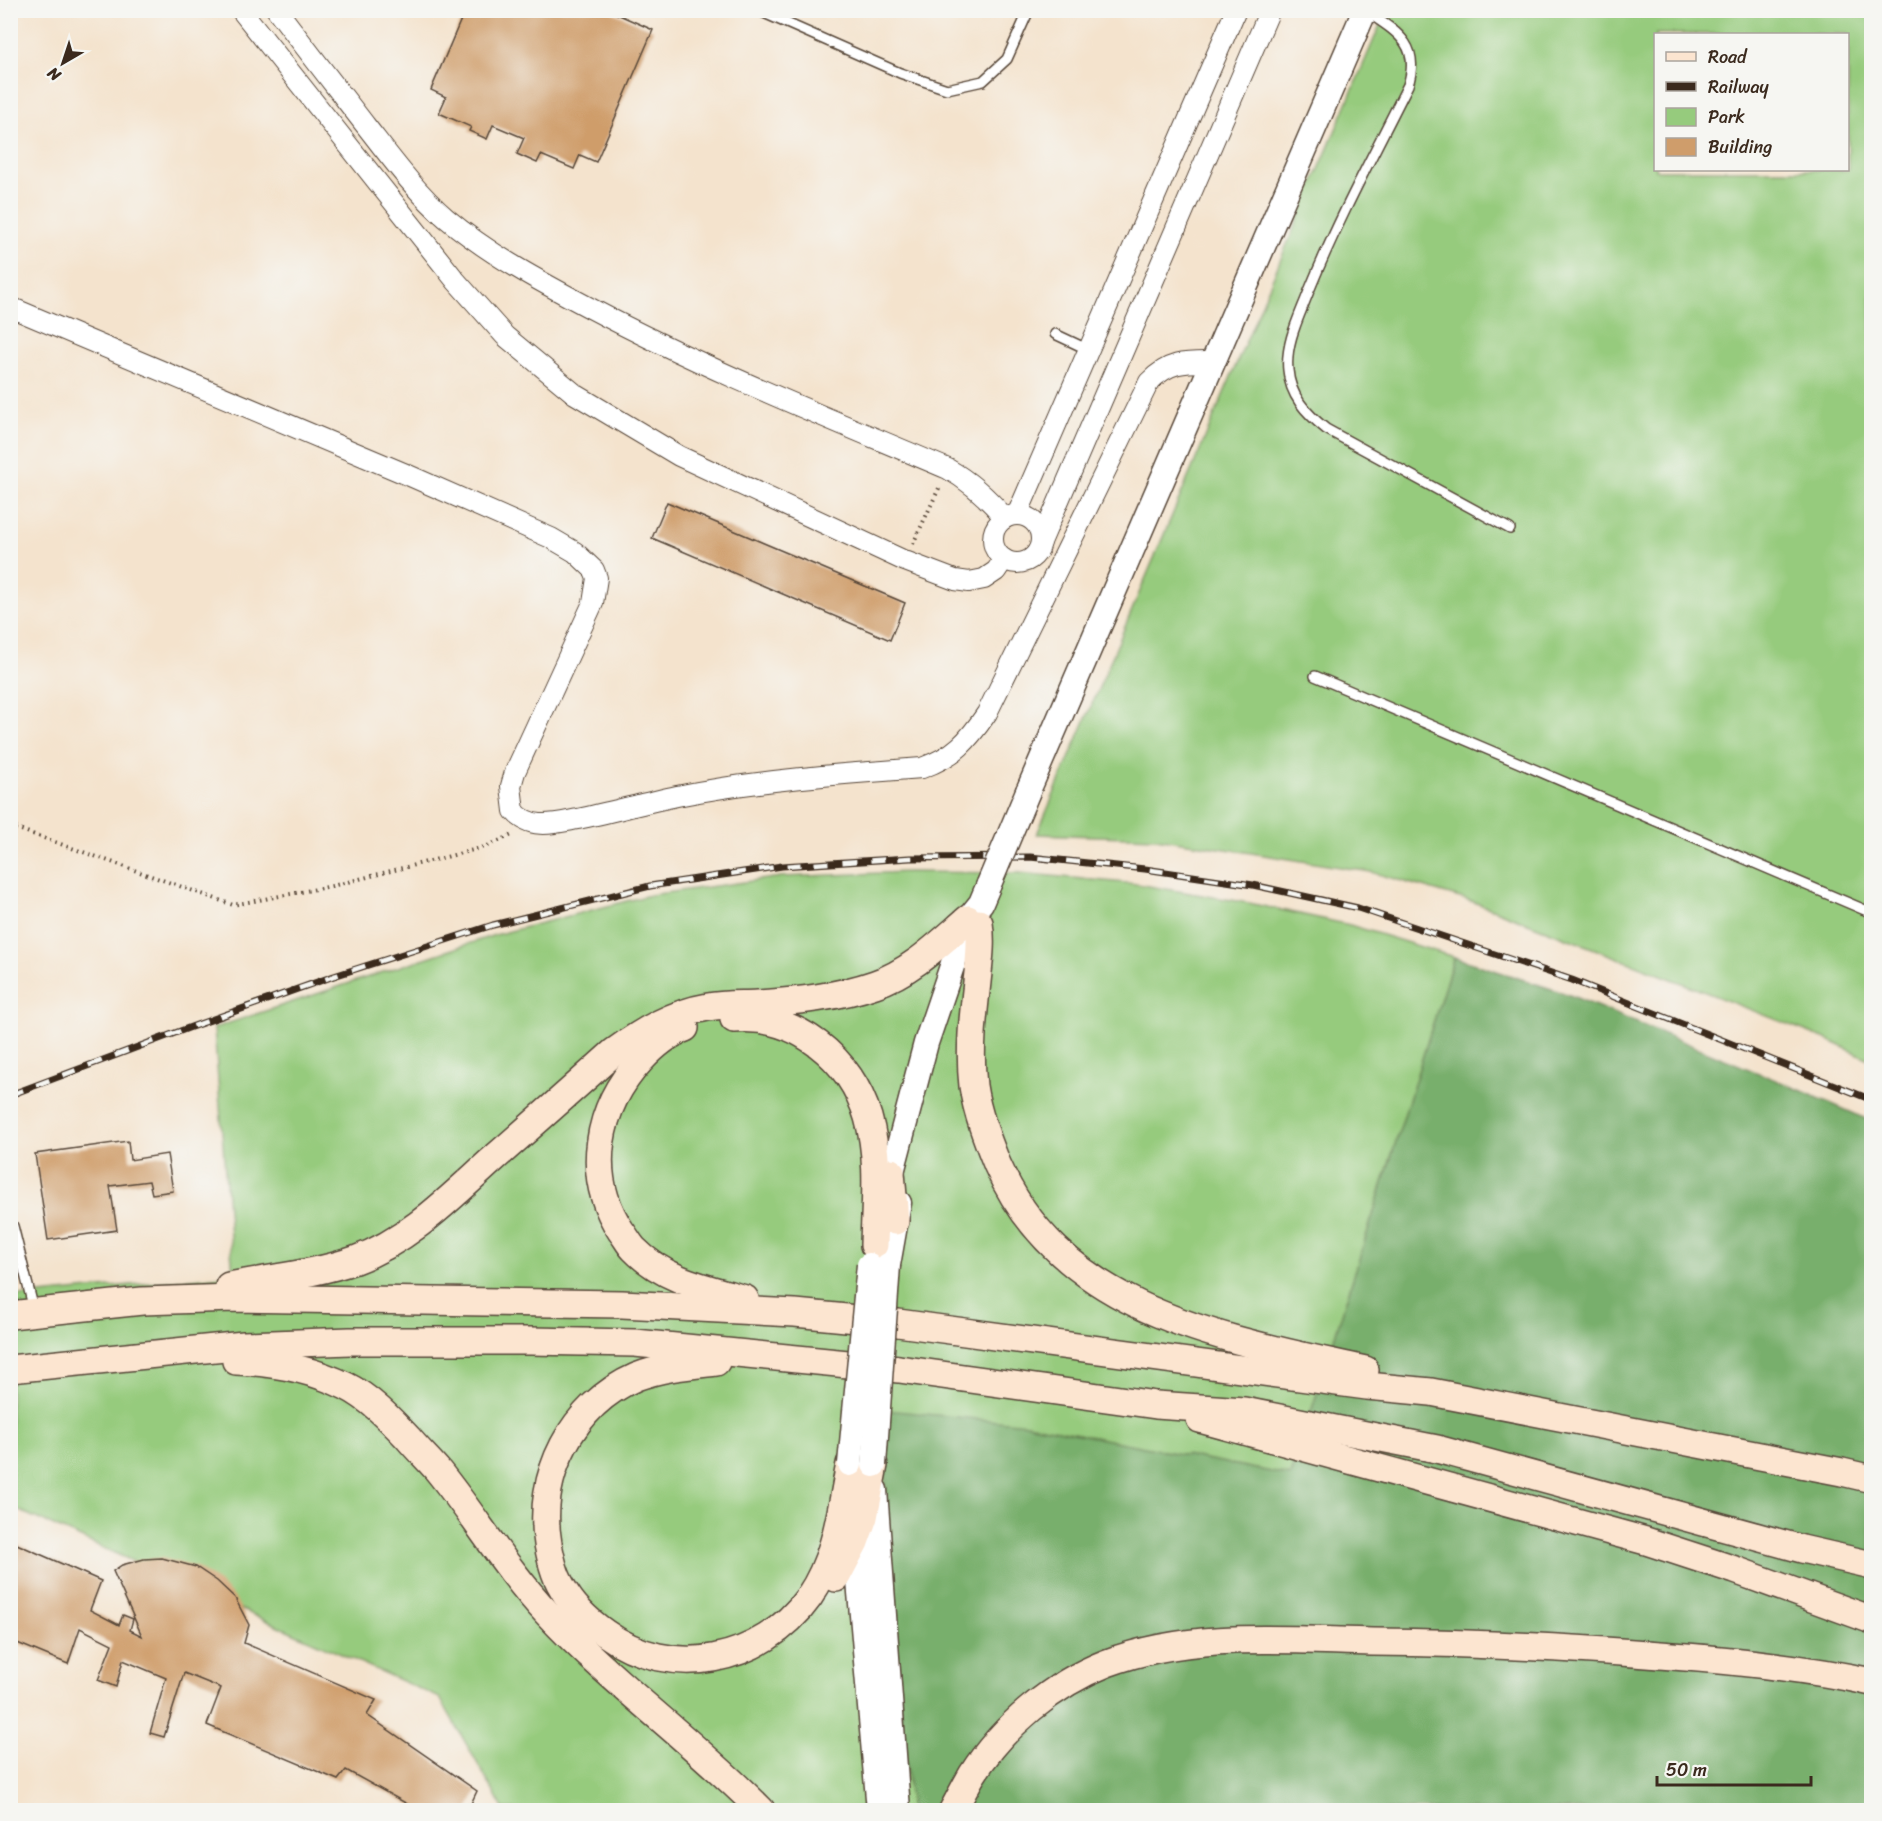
<svg xmlns="http://www.w3.org/2000/svg" width="1882" height="1821" viewBox="0 0 1882 1821" font-family="Sriracha,sans-serif">
<style>
.green{fill:#96cb7d;stroke:#687a4e;stroke-width:1.5;fill-rule:evenodd}
.forest{fill:#78af6c;stroke:#5a6c45;stroke-width:1.5}
.building{fill:#cf9d6b}
.lines{fill:none;stroke-linecap:round;stroke-linejoin:round}
.service-casing{stroke:#574638;stroke-width:12}
.minor-casing{stroke:#574638;stroke-width:22}
.tertiary-casing{stroke:#574638;stroke-width:27}
.secondary-casing{stroke:#574638;stroke-width:30}
.path{stroke:#574638;stroke-width:4;stroke-dasharray:1.5 4.5;stroke-linecap:butt}
.service{stroke:#fff;stroke-width:9}
.minor{stroke:#fff;stroke-width:20}
.tertiary{stroke:#fff;stroke-width:24}
.secondary{stroke:#fce5d0;stroke-width:27}
.rail-casing{stroke:#3b2a1e;stroke-width:7}
.rail{stroke:#f6f6f2;stroke-width:4.5;stroke-dasharray:14;stroke-linecap:butt}
.tertiary-bridge-casing{stroke:#574638;stroke-width:27;stroke-linecap:butt}
.tertiary-bridge{stroke:#fff;stroke-width:24}
</style>
<rect width="100%" height="100%" fill="#f6f6f2"/>
<filter id="ink" filterUnits="userSpaceOnUse"><feTurbulence type="fractalNoise" baseFrequency=".0167" numOctaves="2"/><feDisplacementMap in="SourceGraphic" scale="12" xChannelSelector="R" yChannelSelector="G"/><feConvolveMatrix kernelMatrix="1 2 1 2 8 2 1 2 1" color-interpolation-filters="sRGB"/></filter>
<filter id="wash" filterUnits="userSpaceOnUse"><feTurbulence type="fractalNoise" baseFrequency=".008" numOctaves="4" result="noise"/><feDisplacementMap in="SourceGraphic" scale="24" xChannelSelector="R" yChannelSelector="G"/><feGaussianBlur stdDeviation="1.35" result="paint"/><feColorMatrix in="noise" values="0 0 0 0 0 0 0 0 0 0 0 0 0 0 0 0 0 1.4 0 .05"/><feComposite in="paint" operator="in"/></filter>
<g filter="url(#wash)">
<rect width="100%" height="100%" fill="#f4e3cd"/>
<!-- green -->
<g class="green">
<path d="M1386,11H1871V1060L1826,1039L1474,902L1371,872L1156,838L1037,834ZM1656,34H1848V170H1656Z"/>
<path d="M908,872L1019,873L1137,884L1249,903L1350,925L1454,957L1291,1476L1027,1424L886,1562L911,1810H504L440,1698L11,1507L10,1297L233,1275L214,1028L495,935L650,895L781,877Z"/>
</g>
<!-- forest -->
<path class="forest" d="M1454,957L1567,994L1800,1090L1871,1121V1810H911L886,1562V1410L1027,1424L1291,1476Z"/>
<g id="blocks">
<!-- building -->
<g class="building">
<path d="M465,10H608L653,30L596,162L580,155L574,169L541,155L537,163L517,154L524,138L493,125L487,139L469,131L471,127L439,113L446,97L431,90Z"/>
<path d="M667,502L905,603L890,640L652,538Z"/>
<path d="M128,1141L130,1160L167,1154L173,1191L152,1194L149,1181L110,1186L117,1230L48,1240L35,1154Z"/>
<path d="M10,1541L101,1581L90,1610L119,1625L123,1615L133,1619L130,1630L142,1636L113,1571L122,1565L144,1559L162,1558L196,1567L217,1581L235,1598L249,1625L244,1643L376,1700L367,1715L477,1791L468,1810H418L346,1770L338,1780L207,1725L221,1688L184,1673L164,1737L150,1733L166,1678L123,1660L116,1687L98,1680L112,1644L80,1628L68,1664L10,1640Z"/>
</g>
</g>
</g>
<g filter="url(#ink)">
<use href="#blocks" fill-opacity="0" stroke="#574638" stroke-width="1.5"/>
<g class="lines">
<defs>
<g id="service">
<path d="M757,10L900,73L947,89L983,81L1007,59L1029,10"/>
<path d="M1367,12C1397,32 1421,45 1408,85C1374,153 1338,220 1309,291C1300,315 1285,343 1288,370C1290,396 1306,413 1326,429L1510,529"/>
<path d="M1055,334L1089,350"/>
<path d="M1315,676L1872,913"/>
<path d="M10,1224L13,1226L34,1310"/>
</g>
<g id="minor">
<path d="M241,10L456,281L505,336L575,394L679,456L905,561L955,580L969,582L984,579L996,571L1004,559"/>
<path d="M277,10C306,49 336,87 366,126C391,158 415,191 446,218C490,255 541,282 592,309C707,370 828,418 948,469C971,482 988,498 1005,518"/>
<path d="M10,307L408,475L551,538L575,552L594,570L597,578L593,603L515,772L511,786L514,811C531,831 556,823 578,819C611,812 644,803 677,796C758,780 840,774 922,768C955,756 968,741 987,713L1149,382C1170,360 1187,362 1215,362"/>
<path d="M1017,515L1236,10"/>
<circle cx="1017" cy="539" r="24"/>
<path d="M1041,542L1270,10"/>
</g>
<g id="tertiary">
<path d="M1028,791L1365,10"/>
<path d="M887,1191L926,1043L968,919L981,903L989,884"/>
<path d="M888,1265L899,1203"/>
<path d="M875,1490L898,1810"/>
<path d="M855,1535L879,1810"/>
</g>
<g id="secondary">
<path d="M979,923C982,943 979,962 977,982C973,1017 969,1051 973,1086C977,1113 987,1139 997,1164C1062,1313 1224,1338 1365,1370"/>
<path d="M734,1019C796,1013 851,1059 868,1117C880,1158 875,1203 874,1245"/>
<path d="M685,1028C668,1034 654,1046 641,1060C597,1107 584,1175 621,1231C626,1237 629,1244 634,1249C664,1280 706,1288 745,1299"/>
<path d="M891,1172L895,1221"/>
<path d="M229,1286C271,1278 315,1274 355,1260C408,1241 450,1198 491,1161C532,1125 573,1089 614,1052C643,1031 673,1013 708,1007C724,1004 742,1005 758,1004C797,1001 838,997 875,984C911,972 940,943 968,919"/>
<path d="M10,1315L142,1301L234,1298L622,1304L795,1313L898,1323L1367,1386L1431,1392L1842,1472L1872,1479"/>
<path d="M236,1361C274,1362 311,1369 346,1386C369,1397 391,1420 408,1438C418,1450 429,1460 439,1472C476,1518 506,1569 547,1613C613,1684 693,1741 761,1810"/>
<path d="M716,1362C689,1365 662,1367 636,1377C572,1405 536,1476 548,1544C551,1559 554,1574 562,1587C572,1606 588,1621 605,1633C671,1681 762,1663 809,1597C836,1558 841,1510 850,1464"/>
<path d="M10,1369L244,1345L350,1341H530L635,1343L899,1369L1156,1405L1244,1411L1437,1449L1802,1549L1872,1565"/>
<path d="M1200,1419L1646,1541L1735,1570L1872,1620"/>
<path d="M836,1578L855,1542L864,1517L874,1465"/>
<path d="M953,1810C959,1799 965,1787 972,1775C1003,1726 1053,1684 1107,1663C1191,1631 1285,1640 1372,1642C1468,1643 1564,1647 1660,1655C1731,1660 1802,1667 1872,1682"/>
</g>
</defs>
<!-- service casing -->
<use href="#service" class="service-casing"/>
<!-- minor casing -->
<use href="#minor" class="minor-casing"/>
<!-- tertiary casing -->
<use href="#tertiary" class="tertiary-casing"/>
<!-- secondary casing -->
<use href="#secondary" class="secondary-casing"/>
<!-- path -->
<g class="path">
<path d="M913,544L940,486"/>
<path d="M10,826L233,905L332,886L485,847L512,835"/>
</g>
<!-- service -->
<use href="#service" class="service"/>
<!-- minor -->
<use href="#minor" class="minor"/>
<!-- tertiary -->
<use href="#tertiary" class="tertiary"/>
<!-- secondary -->
<use href="#secondary" class="secondary"/>
<defs>
<path id="rail" d="M10,1095L191,1027L334,976L493,925L650,886L782,866L910,858L1030,857L1145,869L1253,885L1358,908L1572,980L1872,1100"/>
</defs>
<!-- rail casing -->
<use href="#rail" class="rail-casing"/>
<!-- rail -->
<use href="#rail" class="rail"/>
<defs>
<g id="tertiary-bridge">
<path d="M989,884L1028,791"/>
<path d="M850,1464L869,1265"/>
<path d="M874,1465L888,1265"/>
</g>
</defs>
<!-- tertiary-bridge casing -->
<use href="#tertiary-bridge" class="tertiary-bridge-casing"/>
<!-- tertiary-bridge -->
<use href="#tertiary-bridge" class="tertiary-bridge"/>
</g>
</g>
<!-- margin -->
<rect width="1882" height="1821" fill="none" stroke="#f6f6f2" stroke-width="36"/>
<!-- legend -->
<rect x="1654" y="33" width="195" height="138" fill="#f6f6f2" stroke="#aba49d" stroke-width="1.5"/>
<rect x="1666" y="52" width="30" height="9" fill="#fce5d0" stroke="#aba49d" stroke-width="1.5"/>
<text x="1708" y="63" font-size="18" fill="#3b2a1e">Road</text>
<rect x="1666" y="82" width="30" height="9" fill="#3b2a1e" stroke="#aba49d" stroke-width="1.5"/>
<text x="1708" y="93" font-size="18" fill="#3b2a1e">Railway</text>
<rect x="1666" y="108" width="30" height="18" fill="#96cb7d" stroke="#aba49d" stroke-width="1.5"/>
<text x="1708" y="123" font-size="18" fill="#3b2a1e">Park</text>
<rect x="1666" y="138" width="30" height="18" fill="#cf9d6b" stroke="#aba49d" stroke-width="1.5"/>
<text x="1708" y="153" font-size="18" fill="#3b2a1e">Building</text>
<!-- north arrow -->
<g transform="translate(63 63) rotate(219)" stroke="#f6f6f2" stroke-width="4.5" paint-order="stroke">
<path d="M0-4.5L10 22L0 15L-10 22Z" fill="#3b2a1e"/>
<text y="-9" font-size="16" font-weight="bold" text-anchor="middle" fill="#3b2a1e">N</text>
</g>
<!-- scale -->
<path d="M1657 1776v9h154v-9" fill="none" stroke="#3b2a1e" stroke-width="3"/>
<text x="1666" y="1776" font-size="18" fill="#3b2a1e" stroke="#f6f6f2" stroke-width="4.5" paint-order="stroke">50 m</text>
</svg>
